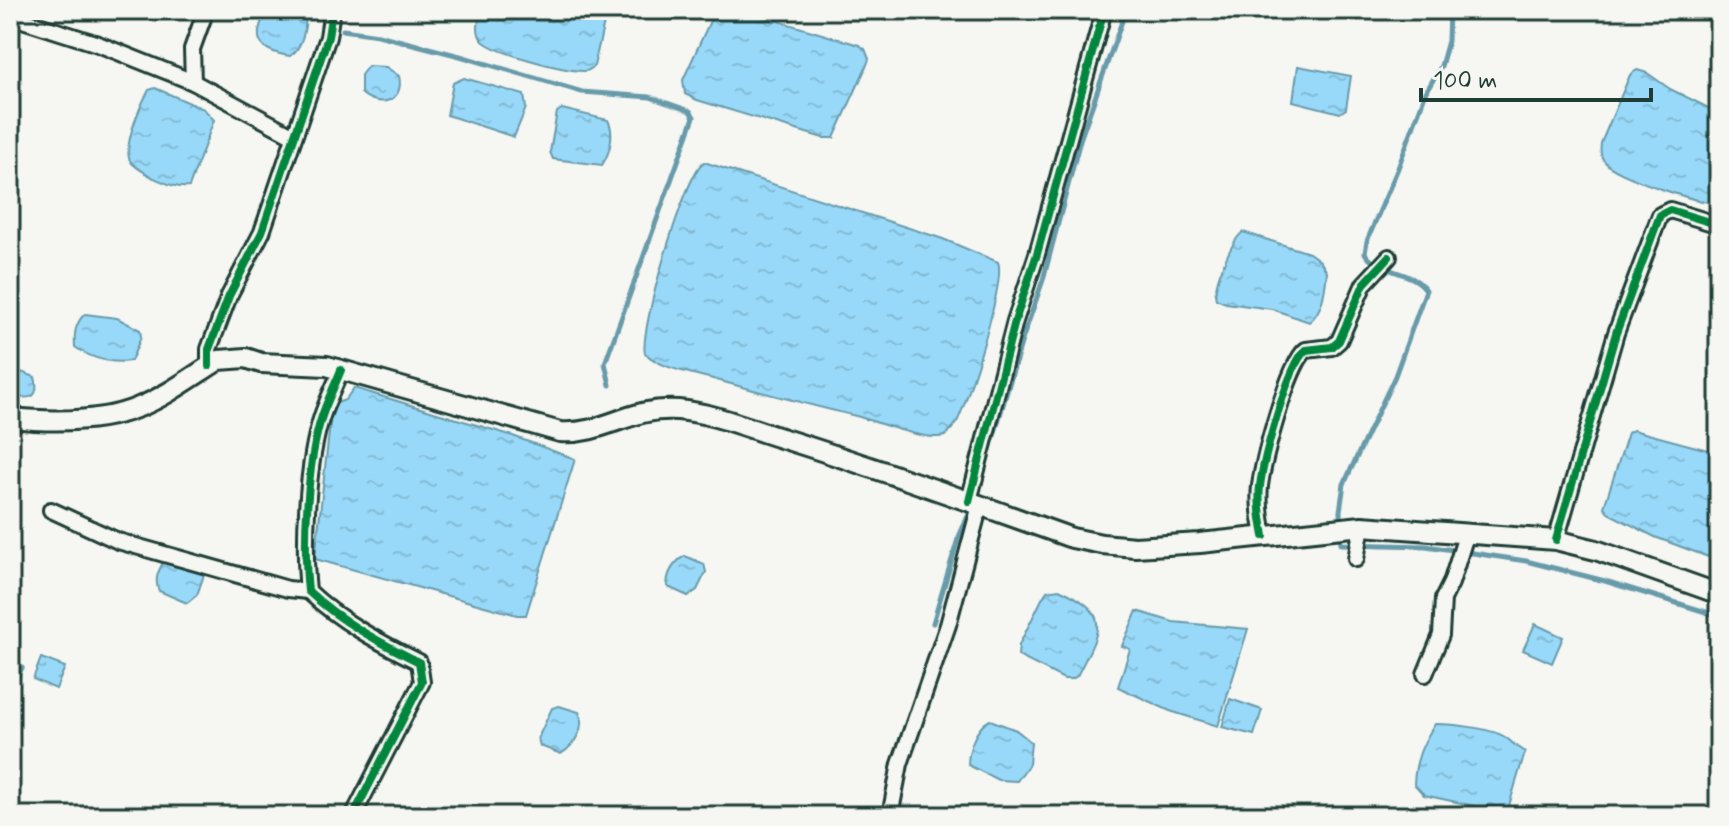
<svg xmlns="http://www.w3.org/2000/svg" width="1729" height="826" viewBox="0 0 1729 826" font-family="Mynerve,sans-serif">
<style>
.water{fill:url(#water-ripples);stroke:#689baa;stroke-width:2}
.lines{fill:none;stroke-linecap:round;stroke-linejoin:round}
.stream{stroke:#689baa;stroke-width:5}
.minor-casing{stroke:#1f3d34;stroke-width:20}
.secondary-casing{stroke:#1f3d34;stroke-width:24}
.minor{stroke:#f6f6f2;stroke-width:14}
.secondary{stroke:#f6f6f2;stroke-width:18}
.cycleway-casing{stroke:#f6f6f2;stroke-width:13}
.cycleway{stroke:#00873e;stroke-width:8}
</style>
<defs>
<pattern id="water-ripples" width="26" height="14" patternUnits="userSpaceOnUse" patternTransform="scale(2)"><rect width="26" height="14" fill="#98d9f9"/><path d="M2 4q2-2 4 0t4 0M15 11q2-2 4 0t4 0" fill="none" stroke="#83bbd6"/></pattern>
</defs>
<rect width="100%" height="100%" fill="#f6f6f2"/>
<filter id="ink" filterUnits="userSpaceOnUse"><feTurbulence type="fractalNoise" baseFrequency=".0125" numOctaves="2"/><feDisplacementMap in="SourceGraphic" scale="16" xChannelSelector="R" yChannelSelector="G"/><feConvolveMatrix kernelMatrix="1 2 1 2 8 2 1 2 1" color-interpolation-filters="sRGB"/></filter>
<g filter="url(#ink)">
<!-- water -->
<g class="water">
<path d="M267,10H299L306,17C305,30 302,49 290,56C258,51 251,39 267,10Z"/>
<path d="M481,10H607L594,66C589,70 589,71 583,71C566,71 491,52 482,40C475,31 479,20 481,10Z"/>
<path d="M715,10H741L859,45L865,49L869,59L866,67L834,138H823L697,100L685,94L683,80Z"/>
<path d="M368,66L386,67L399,76C405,102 379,109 361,93V75Z"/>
<path d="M1298,66L1351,76L1346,109L1340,113L1293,101Z"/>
<path d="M1637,70L1647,73L1670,89L1719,113V202C1706,207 1619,176 1608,165C1600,158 1600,152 1601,143L1630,75Z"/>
<path d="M464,78L524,95L526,108L514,137L447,115L453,83Z"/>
<path d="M155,88L204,109L214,120L189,187C177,189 163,182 152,177C146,173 136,168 131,162C121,149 141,104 149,90Z"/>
<path d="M562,109L608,120C615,133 610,153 602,165L553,159L550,152L557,112Z"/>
<path d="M704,162L943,239L998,262C1006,280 968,400 957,422C954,427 949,432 945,436C928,442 877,422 856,416C808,405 761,392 713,379C692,373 661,369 645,353C639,330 686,171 704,162Z"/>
<path d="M1243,232L1309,253L1320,261L1327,272C1325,289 1323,312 1309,322L1272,309L1226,303L1216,299C1212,286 1232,240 1243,232Z"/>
<path d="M85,314L117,318L140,330L141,337L131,361C109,364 92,359 75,347C74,334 75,323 85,314Z"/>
<path d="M10,368L35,377C41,401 27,399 10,396Z"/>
<path d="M354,388L510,435L575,459L526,615H517L315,559L332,405L345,400Z"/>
<path d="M1633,430L1719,453V561L1655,537L1610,514L1604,507L1628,433Z"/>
<path d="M685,556L704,564L706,572L697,590L688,596L668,587C665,575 675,561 685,556Z"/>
<path d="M166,557L205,572L197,595L187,603L159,591C153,578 160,568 166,557Z"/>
<path d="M1059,589C1114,614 1100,630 1077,676L1072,679H1064L1018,656L1019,645L1043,597L1047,591Z"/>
<path d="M1137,611L1173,622L1248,629L1218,726L1170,711L1118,687L1130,649L1122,646Z"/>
<path d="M1535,624L1563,637L1552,663L1523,650Z"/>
<path d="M41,658L65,667L56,689L33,679Z"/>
<path d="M1230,699L1262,710L1254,735L1222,727Z"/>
<path d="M559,706L579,712C586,728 575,745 561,754L540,746L538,738L552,708Z"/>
<path d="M990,720L1016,730L1031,742L1029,764L1017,781L998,780L968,765C968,749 976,727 990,720Z"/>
<path d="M1435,724C1452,724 1491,728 1505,737C1511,741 1517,748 1525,752L1508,809L1502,812L1424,795L1414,784C1415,760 1422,744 1435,724Z"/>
</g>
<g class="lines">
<!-- stream -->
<g class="stream">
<path d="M1449,10L1448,41L1441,66L1426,92L1398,168L1367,241L1365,253C1377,274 1412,269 1426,290L1395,376L1344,484L1340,511L1341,544L1426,546L1526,561L1605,581L1719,616"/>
<path d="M343,30L378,35L460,56L582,92L650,97L690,111L694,117L605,363L610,385"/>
<path d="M977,494L1021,343L1043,280L1080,140L1126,10"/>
<path d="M933,623L958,539L972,507"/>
<path d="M10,689L22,668"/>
</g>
<defs>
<g id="minor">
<path d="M10,16L98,44L193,82L294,136"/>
<path d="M193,82L192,49L206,10"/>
<path d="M209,366V349L229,296L262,232L328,37L332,10"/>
<path d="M341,370C335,385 327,401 322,416C307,461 303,544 308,591C341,622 379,642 419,662L422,682L353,816"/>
<path d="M969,501L1015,321L1037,254L1104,10"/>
<path d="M51,510L118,541L288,589L308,591"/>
<path d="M1264,536C1261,520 1258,503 1260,486C1263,461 1288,364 1306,350L1332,347L1339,341L1364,284L1389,257"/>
<path d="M1556,540L1616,333L1660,215L1670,210L1719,225"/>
<path d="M1356,559L1362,526"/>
<path d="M1425,674L1441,635L1443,599L1451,583L1467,532"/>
<path d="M890,816L900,764L948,625L980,505"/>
</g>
<path id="secondary" d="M10,418C50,422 101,423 139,407C167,396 193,376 219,360L246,358L261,363L327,366L560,432C604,435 631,406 678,410C714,413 750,429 784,439C881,469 976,504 1072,538L1102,544L1135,547L1200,543L1362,526L1556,540L1596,550L1719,594"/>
</defs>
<!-- minor casing -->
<use href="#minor" class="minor-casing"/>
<!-- secondary casing -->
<use href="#secondary" class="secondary-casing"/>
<!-- minor -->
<use href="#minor" class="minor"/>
<!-- secondary -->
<use href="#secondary" class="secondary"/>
<defs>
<g id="cycleway">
<path d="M209,366V349L229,296L262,232L328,37L332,10"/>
<path d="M341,370C335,385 327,401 322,416C307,461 303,544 308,591C341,622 379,642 419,662L422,682L353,816"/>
<path d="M969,501L1015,321L1037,254L1104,10"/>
<path d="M1264,536C1261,520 1258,503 1260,486C1263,461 1288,364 1306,350L1332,347L1339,341L1364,284L1389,257"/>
<path d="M1556,540L1616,333L1660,215L1670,210L1719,225"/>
</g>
</defs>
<!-- cycleway casing -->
<use href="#cycleway" class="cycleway-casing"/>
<!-- cycleway -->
<use href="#cycleway" class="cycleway"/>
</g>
</g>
<!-- margin -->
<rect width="1729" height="826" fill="none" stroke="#f6f6f2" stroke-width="40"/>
<rect x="20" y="20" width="1689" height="786" fill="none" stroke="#1f3d34" stroke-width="3" filter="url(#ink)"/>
<!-- scale -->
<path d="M1421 88v12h230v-12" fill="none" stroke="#1f3d34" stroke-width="4"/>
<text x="1433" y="88" font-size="24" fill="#1f3d34" stroke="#f6f6f2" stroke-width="6" paint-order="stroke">100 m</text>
</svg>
